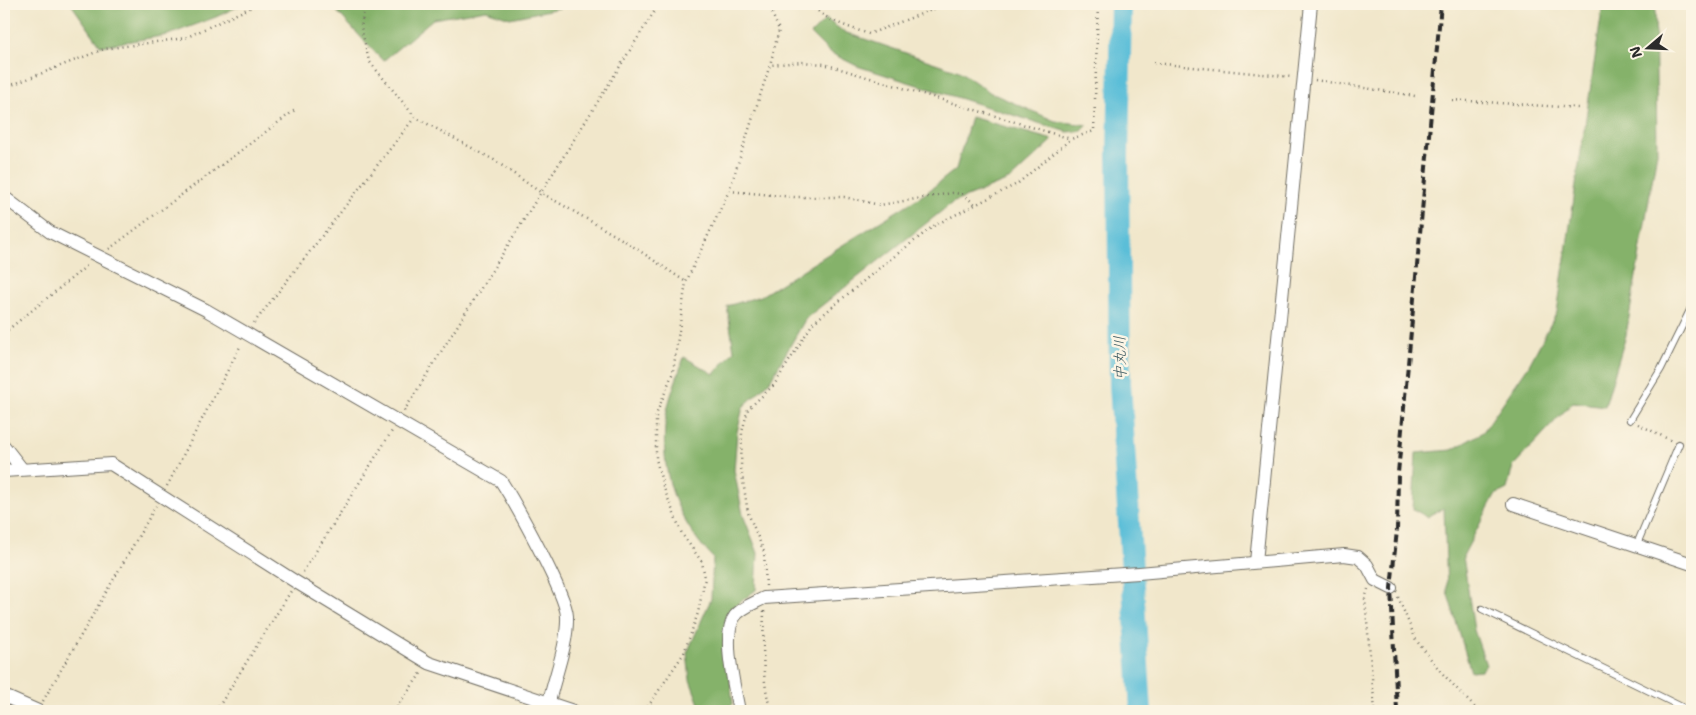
<svg xmlns="http://www.w3.org/2000/svg" width="1696" height="715" viewBox="0 0 1696 715" font-family="'Shantell Sans','Klee One',sans-serif">
<style>
.forest{fill:#85b26b;stroke:#586e4b}
.lines{fill:none;stroke-linecap:round;stroke-linejoin:round}
.river{stroke:#5abed8;stroke-width:22}
.lane-casing{stroke:#706d63;stroke-width:8}
.street-casing{stroke:#706d63;stroke-width:14}
.path{stroke:#706d63;stroke-width:2.5;stroke-dasharray:1 4;stroke-linecap:butt}
.lane{stroke:#fff;stroke-width:6}
.street{stroke:#fff;stroke-width:12}
.rail{stroke:#2b2b2b;stroke-width:4;stroke-dasharray:8 4;stroke-linecap:butt}
.labels{text-anchor:middle;dominant-baseline:central;stroke-width:5;stroke-linejoin:round;paint-order:stroke}
.water-label{font-size:15px;font-style:italic;fill:#39575f;stroke:#fcf5e5}
</style>
<rect width="100%" height="100%" fill="#fcf5e5"/>
<filter id="ink" filterUnits="userSpaceOnUse"><feTurbulence type="fractalNoise" baseFrequency=".02" numOctaves="2"/><feDisplacementMap in="SourceGraphic" scale="10" xChannelSelector="R" yChannelSelector="G"/><feConvolveMatrix kernelMatrix="1 2 1 2 8 2 1 2 1" color-interpolation-filters="sRGB"/></filter>
<filter id="wash" filterUnits="userSpaceOnUse"><feTurbulence type="fractalNoise" baseFrequency=".0096" numOctaves="4" result="noise"/><feDisplacementMap in="SourceGraphic" scale="20" xChannelSelector="R" yChannelSelector="G"/><feGaussianBlur stdDeviation="1.12" result="paint"/><feColorMatrix in="noise" values="0 0 0 0 0 0 0 0 0 0 0 0 0 0 0 0 0 1.4 0 .05"/><feComposite in="paint" operator="in"/></filter>
<g filter="url(#wash)">
<rect width="100%" height="100%" fill="#f1e7cb"/>
<!-- forest -->
<g class="forest">
<path d="M71,4H243L216,17L168,35L101,46Z"/>
<path d="M330,4H579L510,18L486,10L433,19L383,61Z"/>
<path d="M1603,4H1655L1657,152L1626,335L1605,406L1573,402L1513,466L1507,489L1495,495L1463,556L1474,630L1486,665L1481,671L1471,672L1447,591L1444,508L1427,517L1413,509L1416,453L1452,450L1483,432L1529,365L1557,312Z"/>
<path d="M826,19L844,32L959,71L991,93L1055,121L1088,125L1082,131L1067,132L857,66L829,52L811,34Z"/>
<path d="M971,117L1053,140L1011,179L952,203L806,318L770,381L743,407L737,432L734,470L743,515L758,553L756,590L735,606L724,628L733,704L719,711L699,704L690,680L687,653L711,599L713,558C675,518 659,471 666,416C669,397 678,376 684,357L714,374L734,351L727,306L761,296L926,193L956,169Z"/>
</g>
<g class="lines">
<!-- river -->
<path class="river" d="M1121,4L1118,156L1120,384L1141,711"/>
</g>
</g>
<g filter="url(#ink)">
<g class="lines">
<defs>
<g id="lane">
<path d="M1630,420L1661,369L1692,306"/>
<path d="M1637,544L1679,444"/>
<path d="M1482,609L1690,711"/>
</g>
<g id="street">
<path d="M4,197L50,232L206,310L501,481C515,503 566,594 567,616C568,644 555,675 549,702"/>
<path d="M4,446L22,469"/>
<path d="M4,471L111,464L296,582L429,663L573,711"/>
<path d="M1513,504L1692,564"/>
<path d="M1256,562L1311,4"/>
<path d="M4,696L38,711"/>
<path d="M739,711C735,689 721,634 735,616C742,607 755,603 764,598L1139,573L1344,555L1358,557L1367,565L1375,580L1391,588"/>
</g>
</defs>
<!-- lane casing -->
<use href="#lane" class="lane-casing"/>
<!-- street casing -->
<use href="#street" class="street-casing"/>
<!-- path -->
<g class="path">
<path d="M365,4L361,27L369,61L415,117L494,160L540,192L625,241L686,282"/>
<path d="M768,4L779,30L770,65"/>
<path d="M811,4C825,21 849,27 869,34L947,4"/>
<path d="M1154,63L1292,77"/>
<path d="M1315,80L1415,96"/>
<path d="M4,88L104,49L185,38L258,4"/>
<path d="M1452,100L1578,108"/>
<path d="M729,191L794,197H844L880,205L952,193L962,194L975,204"/>
<path d="M109,249L295,110"/>
<path d="M254,323L415,117"/>
<path d="M4,333L88,265"/>
<path d="M404,411L659,4"/>
<path d="M1638,424L1672,441"/>
<path d="M1686,447L1692,450"/>
<path d="M167,486L241,345"/>
<path d="M303,572L392,431"/>
<path d="M766,586L764,552L748,513L741,468L742,432L748,409L774,385L813,323L883,265L935,225L1017,184L1071,139L1094,131L1098,4"/>
<path d="M1368,589L1365,599L1375,711"/>
<path d="M1398,597L1416,640L1441,672L1478,711"/>
<path d="M764,611C763,645 761,678 771,711"/>
<path d="M43,701L156,506"/>
<path d="M216,711L291,591"/>
<path d="M394,711L422,672"/>
<path d="M645,711L684,653L698,613L705,578L702,562L682,534L663,486L656,459V415L673,372L686,282L729,191L770,65L802,62L824,64L1071,139"/>
</g>
<!-- lane -->
<use href="#lane" class="lane"/>
<!-- street -->
<use href="#street" class="street"/>
<!-- rail -->
<path class="rail" d="M1397,711L1391,588L1397,530L1398,473L1441,4"/>
</g>
</g>
<g class="labels">
<!-- water labels -->
<g class="water-label">
<text transform="translate(1120 358) rotate(-91)">中丸川</text>
</g>
</g>
<!-- margin -->
<rect width="1696" height="715" fill="none" stroke="#fcf5e5" stroke-width="20"/>
<!-- north arrow -->
<g transform="translate(1648 48) rotate(251)" stroke="#fcf5e5" stroke-width="4" paint-order="stroke">
<path d="M0-4L9 19L0 12L-9 19Z" fill="#2b2b2b"/>
<text y="-8" font-size="14" font-weight="bold" text-anchor="middle" fill="#2b2b2b">N</text>
</g>
</svg>
